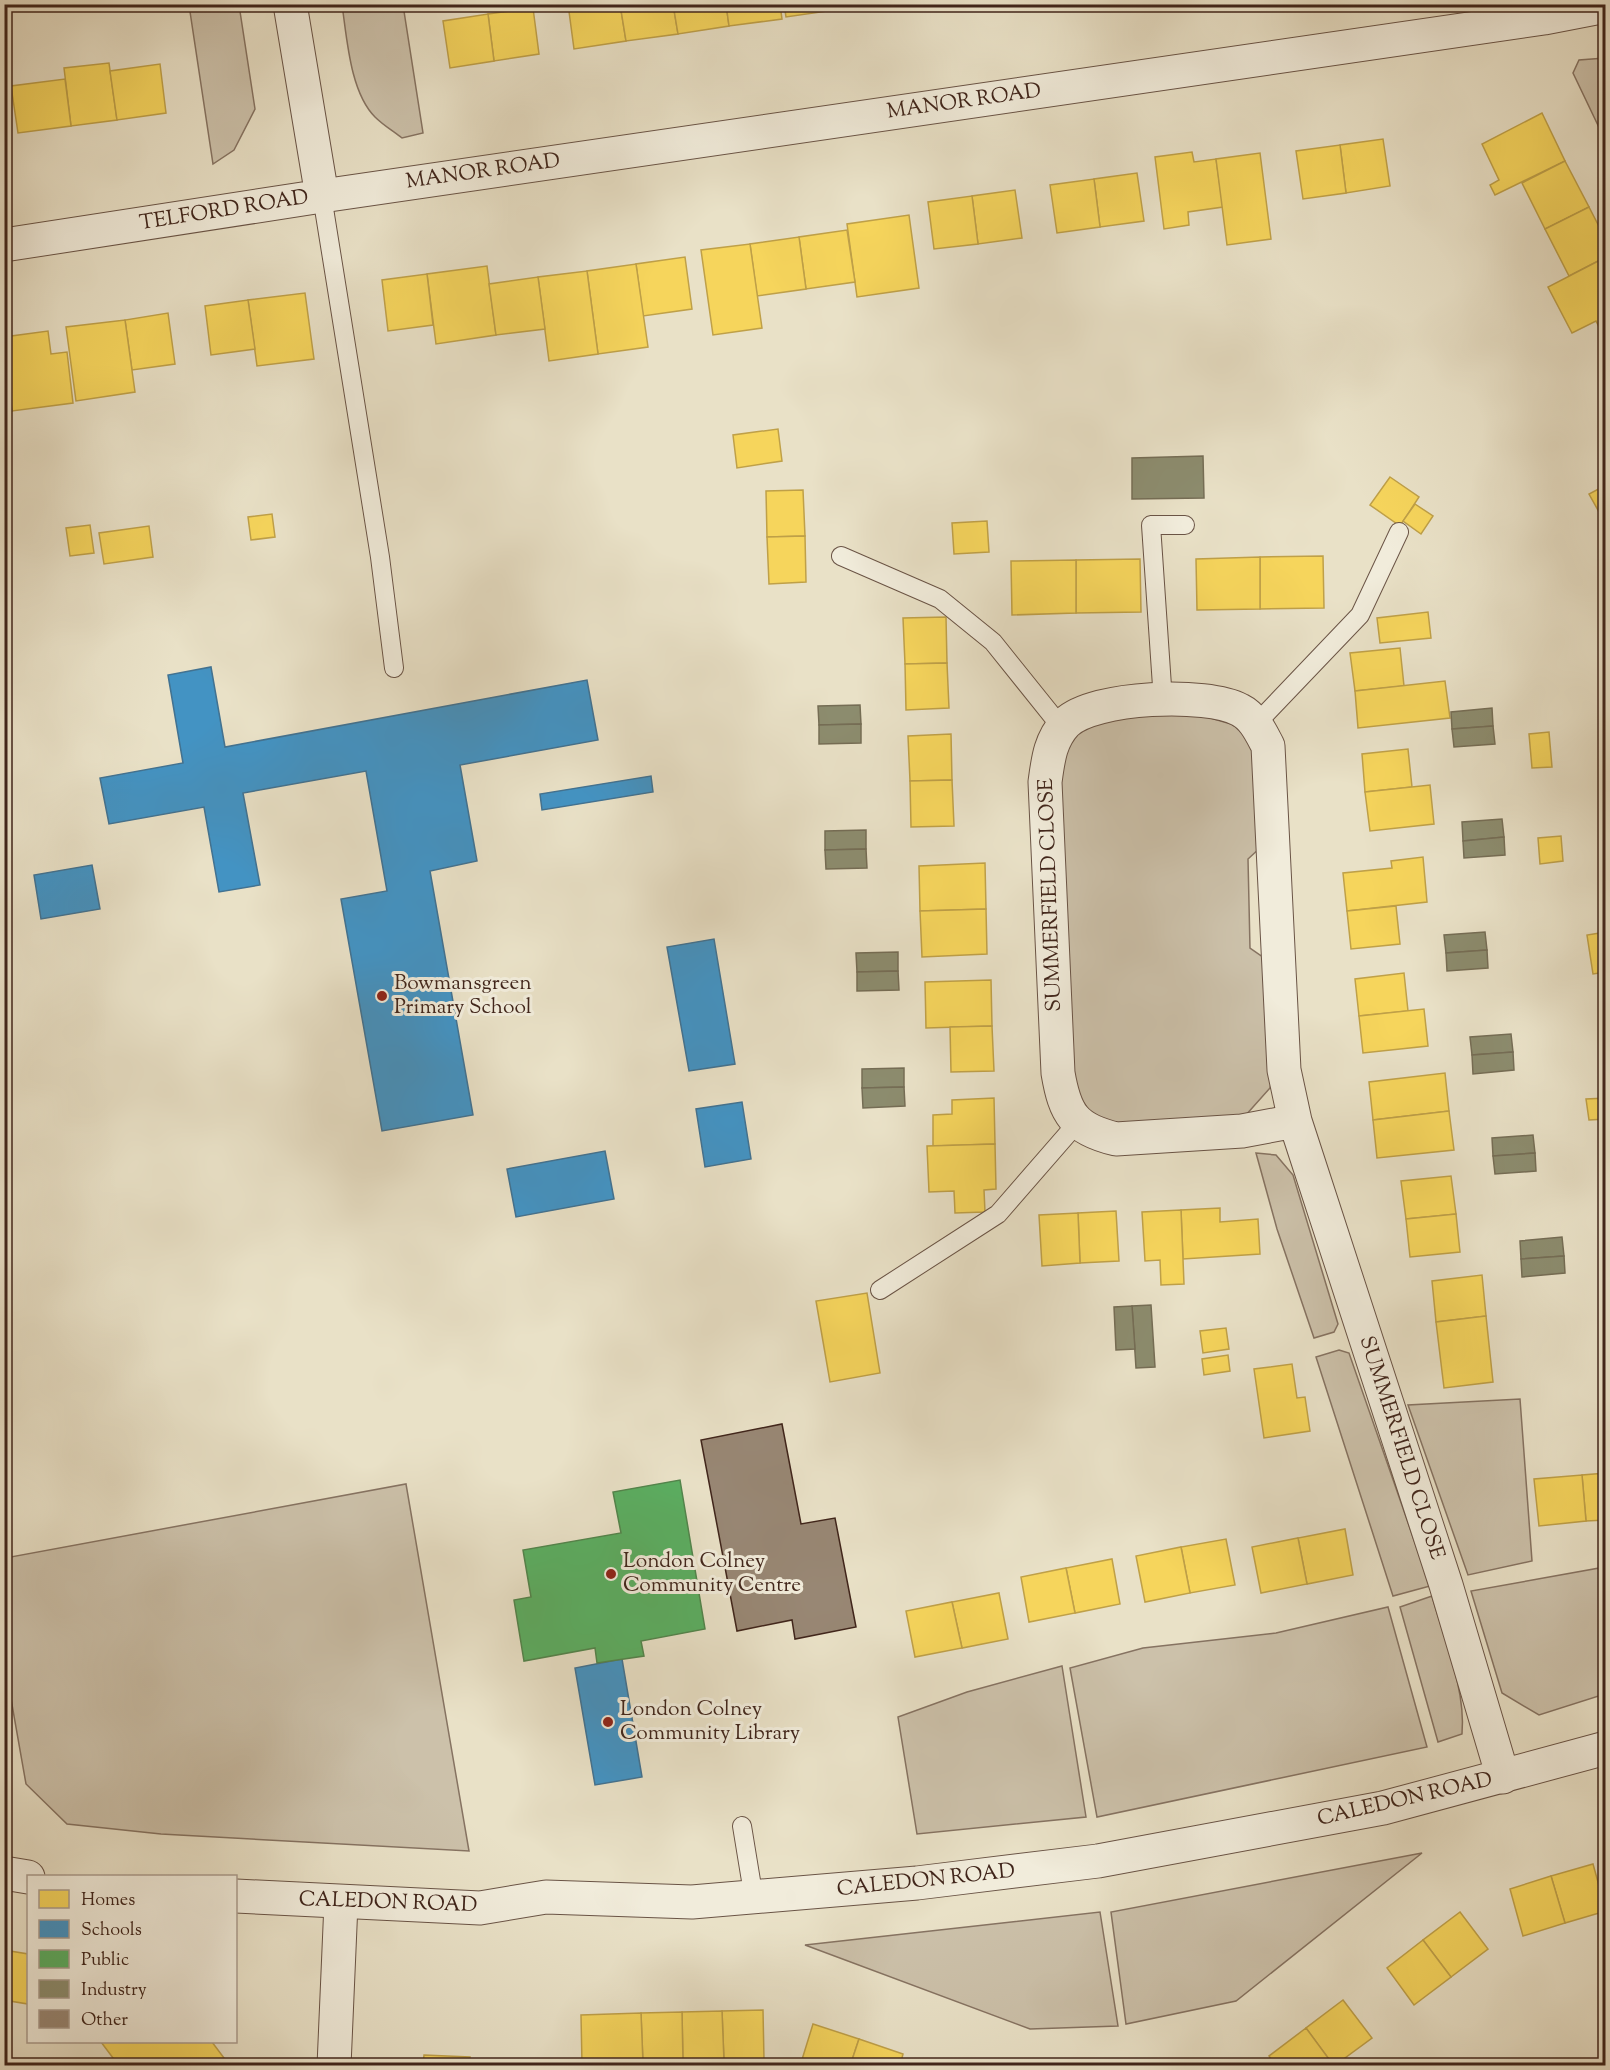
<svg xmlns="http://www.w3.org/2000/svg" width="1610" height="2070" viewBox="0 0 1610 2070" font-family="'Sorts Mill Goudy',serif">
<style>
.green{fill:#ccc1aa;stroke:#867362;stroke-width:1.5}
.homes{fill:#f6d55c;stroke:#bfa048;stroke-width:1.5}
.schools{fill:#4393c3;stroke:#427291;stroke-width:1.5}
.public{fill:#5aae61;stroke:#52854c;stroke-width:1.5}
.industry{fill:#8c8c6e;stroke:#756d55;stroke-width:1.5}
.building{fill:#988774;stroke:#40251b;stroke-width:1.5}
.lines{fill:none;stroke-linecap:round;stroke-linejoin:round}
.lane-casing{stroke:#6a5446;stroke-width:20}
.street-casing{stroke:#6a5446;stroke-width:35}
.lane{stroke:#f1ecdb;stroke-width:18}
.street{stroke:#f1ecdb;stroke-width:33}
.poi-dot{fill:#8f2418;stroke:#f1ecdb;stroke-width:2}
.labels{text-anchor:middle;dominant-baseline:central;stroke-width:6;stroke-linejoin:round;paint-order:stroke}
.street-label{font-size:21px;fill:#40251b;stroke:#f1ecdb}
.poi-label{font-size:21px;fill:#40251b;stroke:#f1ecdb;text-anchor:start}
</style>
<rect width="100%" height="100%" fill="#e9e1c7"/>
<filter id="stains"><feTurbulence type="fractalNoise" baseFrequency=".00333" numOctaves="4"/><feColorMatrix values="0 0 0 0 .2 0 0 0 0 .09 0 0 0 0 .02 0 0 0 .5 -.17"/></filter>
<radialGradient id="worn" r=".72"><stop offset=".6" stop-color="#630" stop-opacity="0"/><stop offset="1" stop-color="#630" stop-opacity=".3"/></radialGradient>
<!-- green -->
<g class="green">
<path d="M189,5H239L255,109L234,150L213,164Z"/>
<path d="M342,5H403L423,133L402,138C393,131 383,125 375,117C350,92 347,38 342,5Z"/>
<path d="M1605,58H1606L1605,140L1573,73L1579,60Z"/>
<path d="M1190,712L1231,724L1243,731L1255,748L1261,847L1248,859L1250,948L1267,960L1273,1075L1270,1088L1245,1116L1115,1126L1090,1112L1073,1087L1058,789C1060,776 1060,755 1066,743C1081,713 1161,714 1190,712Z"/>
<path d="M1256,1153L1276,1155L1293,1175L1338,1324L1334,1332L1314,1338L1277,1229Z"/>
<path d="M1339,1350L1349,1353L1430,1586L1393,1596L1316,1357Z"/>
<path d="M1520,1399L1532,1561L1468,1575L1408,1405Z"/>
<path d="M406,1484L469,1851L161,1834L67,1824L26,1784L5,1665V1558Z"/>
<path d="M1605,1567V1694L1539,1715L1502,1693L1471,1591Z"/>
<path d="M1432,1596C1444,1639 1466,1689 1462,1734L1438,1742L1400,1607Z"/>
<path d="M1388,1607L1427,1747L1097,1817L1070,1668L1143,1648L1276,1633Z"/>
<path d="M1062,1666L1086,1817L917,1834L898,1717L967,1692Z"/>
<path d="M1422,1853L1236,2001L1126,2024L1111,1912Z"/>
<path d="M1100,1912L1118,2026L1030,2029L805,1945Z"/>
</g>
<!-- homes -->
<g class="homes">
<path d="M568,4H620L626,41L574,49Z"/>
<path d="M620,4H673L678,34L626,41Z"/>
<path d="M673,4H726L729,26L678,34Z"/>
<path d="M726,4H780L782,19L729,26Z"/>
<path d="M784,4H848L849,8L786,17Z"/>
<path d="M848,4H876L849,8Z"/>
<path d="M533,8L539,54L494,61L488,14Z"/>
<path d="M488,14L494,61L450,68L443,21Z"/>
<path d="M109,63L117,120L71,126L64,68Z"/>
<path d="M160,64L166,113L117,120L110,71Z"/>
<path d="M65,79L71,126L18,133L11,86Z"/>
<path d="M1542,113L1565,161L1495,195L1490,185L1499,180L1482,144Z"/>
<path d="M1383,139L1390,186L1346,193L1340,145Z"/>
<path d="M1340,145L1346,193L1303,199L1296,151Z"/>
<path d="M1192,152L1194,162L1216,159L1223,207L1188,212L1189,225L1164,229L1155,157Z"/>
<path d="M1260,153L1271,239L1227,245L1216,159Z"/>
<path d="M1565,161L1589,207L1545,229L1522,183Z"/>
<path d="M1137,173L1144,221L1100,227L1094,179Z"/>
<path d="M1094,179L1100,227L1057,233L1050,185Z"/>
<path d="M1015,190L1022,238L978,244L972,196Z"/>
<path d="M972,196L978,244L934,249L928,202Z"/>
<path d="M1589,207L1606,240V257L1569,276L1545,229Z"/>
<path d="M909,215L919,288L857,297L847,224Z"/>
<path d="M847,230L855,282L806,289L799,237Z"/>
<path d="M799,237L806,289L757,296L750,244Z"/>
<path d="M750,244L762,328L713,335L701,250Z"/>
<path d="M685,257L692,309L643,316L636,264Z"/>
<path d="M1606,257V334L1603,335L1596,321L1572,333L1548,287Z"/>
<path d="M636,264L648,347L598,354L587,271Z"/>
<path d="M487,266L496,335L436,344L427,274Z"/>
<path d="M587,271L598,354L549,361L538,277Z"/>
<path d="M427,274L433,325L388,331L382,280Z"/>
<path d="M538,277L545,329L496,335L489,284Z"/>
<path d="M305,293L314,359L257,366L248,300Z"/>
<path d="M248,300L255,349L211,355L205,306Z"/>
<path d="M168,313L175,364L132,370L125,320Z"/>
<path d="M125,320L135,392L76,401L66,327Z"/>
<path d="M48,331L51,354L67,352L73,403L12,411L4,337Z"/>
<path d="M4,354L12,411L4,412Z"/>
<path d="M778,429L782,461L737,468L733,435Z"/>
<path d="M1390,477L1419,497L1400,526L1370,505Z"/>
<path d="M1606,485V509L1599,512L1589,494Z"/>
<path d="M803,490L805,536L767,537L766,491Z"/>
<path d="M1415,504L1433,516L1421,534L1403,521Z"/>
<path d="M272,514L275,537L251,540L248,517Z"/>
<path d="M987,521L989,552L954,554L952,523Z"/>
<path d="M90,525L94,553L70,556L66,528Z"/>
<path d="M149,526L153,557L104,564L99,533Z"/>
<path d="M805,536L806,582L769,584L767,537Z"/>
<path d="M1323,556L1324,608L1260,609V557Z"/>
<path d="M1260,557V609L1197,610L1196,559Z"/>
<path d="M1140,559L1141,612L1076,613V560Z"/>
<path d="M1076,560V613L1012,615L1011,561Z"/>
<path d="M1428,612L1431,638L1380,643L1377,618Z"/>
<path d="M946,617L947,663L905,664L903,618Z"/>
<path d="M1400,648L1404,686L1355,691L1350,653Z"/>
<path d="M947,663L949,708L906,710L905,664Z"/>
<path d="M1445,681L1450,718L1358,728L1355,691Z"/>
<path d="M1549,732L1552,767L1532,768L1529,734Z"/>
<path d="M951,734L952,780L910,781L908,736Z"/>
<path d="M1408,749L1412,787L1365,792L1362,754Z"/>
<path d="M952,780L954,826L911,827L910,781Z"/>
<path d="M1430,785L1434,824L1370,831L1365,792Z"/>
<path d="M1561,836L1563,861L1540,864L1538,838Z"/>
<path d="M1423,857L1427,902L1347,911L1343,873L1392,868L1391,861Z"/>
<path d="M985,863L986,909L920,911L919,866Z"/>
<path d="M1396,906L1400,944L1351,949L1347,911Z"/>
<path d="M986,909L987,954L922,957L920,911Z"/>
<path d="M1606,932V972L1593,974L1587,935Z"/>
<path d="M1404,973L1408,1011L1359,1016L1355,979Z"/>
<path d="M991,980L992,1026L926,1028L925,982Z"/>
<path d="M1606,1008V1038L1604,1039L1599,1009Z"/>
<path d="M1424,1009L1428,1046L1363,1053L1359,1016Z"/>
<path d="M992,1026L994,1071L951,1072L950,1027Z"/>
<path d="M1445,1073L1449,1111L1373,1120L1369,1082Z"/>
<path d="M994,1098L995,1144L933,1146V1115L952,1114V1100Z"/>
<path d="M1606,1098V1119L1589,1120L1586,1099Z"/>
<path d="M1449,1111L1454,1150L1377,1158L1373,1120Z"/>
<path d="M995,1144L996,1189L984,1190L985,1212L955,1213L954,1191L929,1192L927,1146Z"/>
<path d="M1451,1176L1456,1214L1406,1219L1401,1181Z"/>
<path d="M1220,1208V1222L1258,1219L1260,1254L1183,1259L1181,1210Z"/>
<path d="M1181,1210L1184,1284L1161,1285L1160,1260L1145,1261L1142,1212Z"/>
<path d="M1116,1211L1119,1261L1080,1263L1078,1213Z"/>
<path d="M1078,1213L1080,1263L1042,1266L1039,1215Z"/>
<path d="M1456,1214L1460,1252L1410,1257L1406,1219Z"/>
<path d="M1482,1275L1486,1316L1436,1322L1432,1281Z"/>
<path d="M867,1293L880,1373L830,1382L816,1301Z"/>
<path d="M1486,1316L1493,1382L1444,1388L1436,1322Z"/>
<path d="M1226,1328L1229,1349L1203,1353L1200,1331Z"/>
<path d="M1228,1355L1230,1371L1204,1375L1202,1359Z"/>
<path d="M1292,1364L1297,1398L1305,1397L1310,1431L1264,1438L1254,1369Z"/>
<path d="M1606,1473V1520L1586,1521L1582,1475Z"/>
<path d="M1582,1475L1586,1521L1539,1526L1534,1479Z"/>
<path d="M1345,1529L1353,1575L1307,1584L1298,1538Z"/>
<path d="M1298,1538L1307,1584L1261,1593L1252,1547Z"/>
<path d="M1226,1539L1235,1585L1190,1593L1181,1547Z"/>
<path d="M1181,1547L1190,1593L1145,1602L1136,1556Z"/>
<path d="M1112,1559L1120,1604L1075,1613L1066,1568Z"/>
<path d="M1066,1568L1075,1613L1029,1622L1021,1577Z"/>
<path d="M999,1593L1008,1639L962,1648L952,1602Z"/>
<path d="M952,1602L962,1648L915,1657L906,1611Z"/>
<path d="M1593,1864L1606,1911L1565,1923L1551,1876Z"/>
<path d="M1551,1876L1565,1923L1523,1936L1510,1889Z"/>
<path d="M1460,1912L1488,1949L1451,1977L1423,1940Z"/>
<path d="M1423,1940L1451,1977L1414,2005L1387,1968Z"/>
<path d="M4,1950L28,1954V2004L4,2000Z"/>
<path d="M1343,2000L1372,2038L1334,2066L1306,2028Z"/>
<path d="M763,2010L764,2060L724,2061L722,2011Z"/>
<path d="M722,2011L724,2061L683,2062L682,2012Z"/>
<path d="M682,2012L683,2062L643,2063L641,2013Z"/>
<path d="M641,2013L643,2063L582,2065L581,2015Z"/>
<path d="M813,2024L859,2039L850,2066H800Z"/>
<path d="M1306,2028L1334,2066H1276L1269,2056Z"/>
<path d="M859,2039L903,2054L900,2066H850Z"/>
<path d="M101,2042H212L230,2066H119Z"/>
<path d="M424,2055L470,2057V2066H423Z"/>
</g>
<!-- schools -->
<g class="schools">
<path d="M211,667L225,747L587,680L598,740L460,765L477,861L430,871L473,1115L382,1131L341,899L387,891L366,771L243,793L260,885L219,892L204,807L109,824L100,778L183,763L168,675Z"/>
<path d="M651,776L653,792L542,810L540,794Z"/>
<path d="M92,865L100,909L41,919L34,875Z"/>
<path d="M714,939L735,1064L689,1071L667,947Z"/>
<path d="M742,1102L751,1159L705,1167L696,1109Z"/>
<path d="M605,1151L614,1199L516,1217L507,1169Z"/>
<path d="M622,1659L642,1777L595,1785L575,1668Z"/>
</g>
<!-- public -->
<path class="public" d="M680,1480L705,1629L641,1641L644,1656L597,1663L595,1648L524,1661L514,1600L531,1597L523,1550L621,1533L613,1492Z"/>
<!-- industry -->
<g class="industry">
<path d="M1203,456L1204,498L1132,499V458Z"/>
<path d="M860,705L861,724L819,725L818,706Z"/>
<path d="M1492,708L1493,726L1452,729L1451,712Z"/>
<path d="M861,724V743L819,744V725Z"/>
<path d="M1493,726L1495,744L1454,747L1452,729Z"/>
<path d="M1502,819L1504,837L1463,841L1462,822Z"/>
<path d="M866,830V849L825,850V831Z"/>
<path d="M1504,837L1505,855L1464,858L1463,841Z"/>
<path d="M866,849L867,868L826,869L825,850Z"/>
<path d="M1485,932L1487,950L1446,953L1444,935Z"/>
<path d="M1487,950L1488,968L1447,971L1446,953Z"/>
<path d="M898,952V971L857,972L856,953Z"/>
<path d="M898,971L899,990L857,991V972Z"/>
<path d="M1511,1034L1513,1052L1472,1055L1470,1037Z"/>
<path d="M1513,1052L1514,1070L1473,1074L1472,1055Z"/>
<path d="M904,1068V1087L862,1088V1069Z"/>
<path d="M904,1087L905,1106L863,1108L862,1088Z"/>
<path d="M1533,1135L1535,1153L1493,1156L1492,1138Z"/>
<path d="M1535,1153L1536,1171L1495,1174L1493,1156Z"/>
<path d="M1562,1237L1564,1256L1521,1259L1520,1241Z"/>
<path d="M1564,1256L1565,1273L1522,1277L1521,1259Z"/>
<path d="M1151,1305L1155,1367L1136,1368L1132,1306Z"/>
<path d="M1132,1306L1135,1349L1116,1350L1114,1307Z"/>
</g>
<!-- building -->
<path class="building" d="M782,1424L801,1524L835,1518L856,1627L795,1639L792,1620L737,1631L701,1440Z"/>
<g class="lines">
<defs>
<g id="lane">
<path d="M322,196L380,557L394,668"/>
<path d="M841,556L940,599L993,642L1062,728"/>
<path d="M1163,701L1151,525H1185"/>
<path d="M1256,724L1360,615L1399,532"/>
<path d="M880,1290L998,1214L1078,1122"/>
<path d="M742,1826L754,1899"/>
</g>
<g id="street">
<path d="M322,196L1544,18L1606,6"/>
<path d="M4,245L322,196L290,4"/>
<path d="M1295,1121L1284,1070L1268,746C1261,733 1254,717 1240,710C1207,692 1094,696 1066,723C1050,740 1048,760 1045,782L1058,1073C1065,1114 1074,1129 1116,1139L1242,1131L1295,1121L1446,1585L1503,1777"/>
<path d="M4,1873L28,1877"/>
<path d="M236,1896L480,1908L546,1897L692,1902L917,1883L1098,1861L1383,1808L1606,1748"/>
<path d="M334,2066L341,1903"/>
</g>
</defs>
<!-- lane casing -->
<use href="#lane" class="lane-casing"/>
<!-- street casing -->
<use href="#street" class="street-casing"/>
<!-- lane -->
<use href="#lane" class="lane"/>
<!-- street -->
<use href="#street" class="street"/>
</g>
<!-- markers -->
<g class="poi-dot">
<circle cx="382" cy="996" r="6"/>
<circle cx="611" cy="1574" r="6"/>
<circle cx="608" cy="1722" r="6"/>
</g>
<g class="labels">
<!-- street labels -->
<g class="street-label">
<text transform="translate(964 102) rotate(-8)">MANOR ROAD</text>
<text transform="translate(483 172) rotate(-8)">MANOR ROAD</text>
<text transform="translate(224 211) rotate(-9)">TELFORD ROAD</text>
<text transform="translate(1051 895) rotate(-92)">SUMMERFIELD CLOSE</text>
<text transform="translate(1401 1448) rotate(72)">SUMMERFIELD CLOSE</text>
<text transform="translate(1405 1800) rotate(-13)">CALEDON ROAD</text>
<text transform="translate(926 1881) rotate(-6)">CALEDON ROAD</text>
<text transform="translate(388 1903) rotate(2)">CALEDON ROAD</text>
</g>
<!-- poi labels -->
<g class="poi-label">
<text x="394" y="984">Bowmansgreen<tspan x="394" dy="24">Primary School</tspan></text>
<text x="623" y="1562">London Colney<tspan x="623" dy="24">Community Centre</tspan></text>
<text x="620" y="1710">London Colney<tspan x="620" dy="24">Community Library</tspan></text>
</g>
</g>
<!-- margin -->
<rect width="1610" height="2070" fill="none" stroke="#e9e1c7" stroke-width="24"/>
<rect x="6" y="6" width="1598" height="2058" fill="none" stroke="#40251b" stroke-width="3"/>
<rect x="12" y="12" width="1586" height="2046" fill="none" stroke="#40251b" stroke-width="1.5"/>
<!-- legend -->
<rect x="27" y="1875" width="210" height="168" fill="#f1ecdb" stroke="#aa9c8e" stroke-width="1.5"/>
<rect x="39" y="1890" width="30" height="18" fill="#f6d55c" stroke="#aa9c8e" stroke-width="1.5"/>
<text x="81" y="1905" font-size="18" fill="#40251b">Homes</text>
<rect x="39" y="1920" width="30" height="18" fill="#4393c3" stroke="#aa9c8e" stroke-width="1.5"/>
<text x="81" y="1935" font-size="18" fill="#40251b">Schools</text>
<rect x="39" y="1950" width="30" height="18" fill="#5aae61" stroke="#aa9c8e" stroke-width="1.5"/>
<text x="81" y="1965" font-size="18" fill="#40251b">Public</text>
<rect x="39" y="1980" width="30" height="18" fill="#8c8c6e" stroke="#aa9c8e" stroke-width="1.5"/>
<text x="81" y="1995" font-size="18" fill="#40251b">Industry</text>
<rect x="39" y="2010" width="30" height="18" fill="#988774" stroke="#aa9c8e" stroke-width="1.5"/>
<text x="81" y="2025" font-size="18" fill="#40251b">Other</text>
<rect width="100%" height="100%" filter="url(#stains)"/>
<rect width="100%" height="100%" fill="url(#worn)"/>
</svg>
